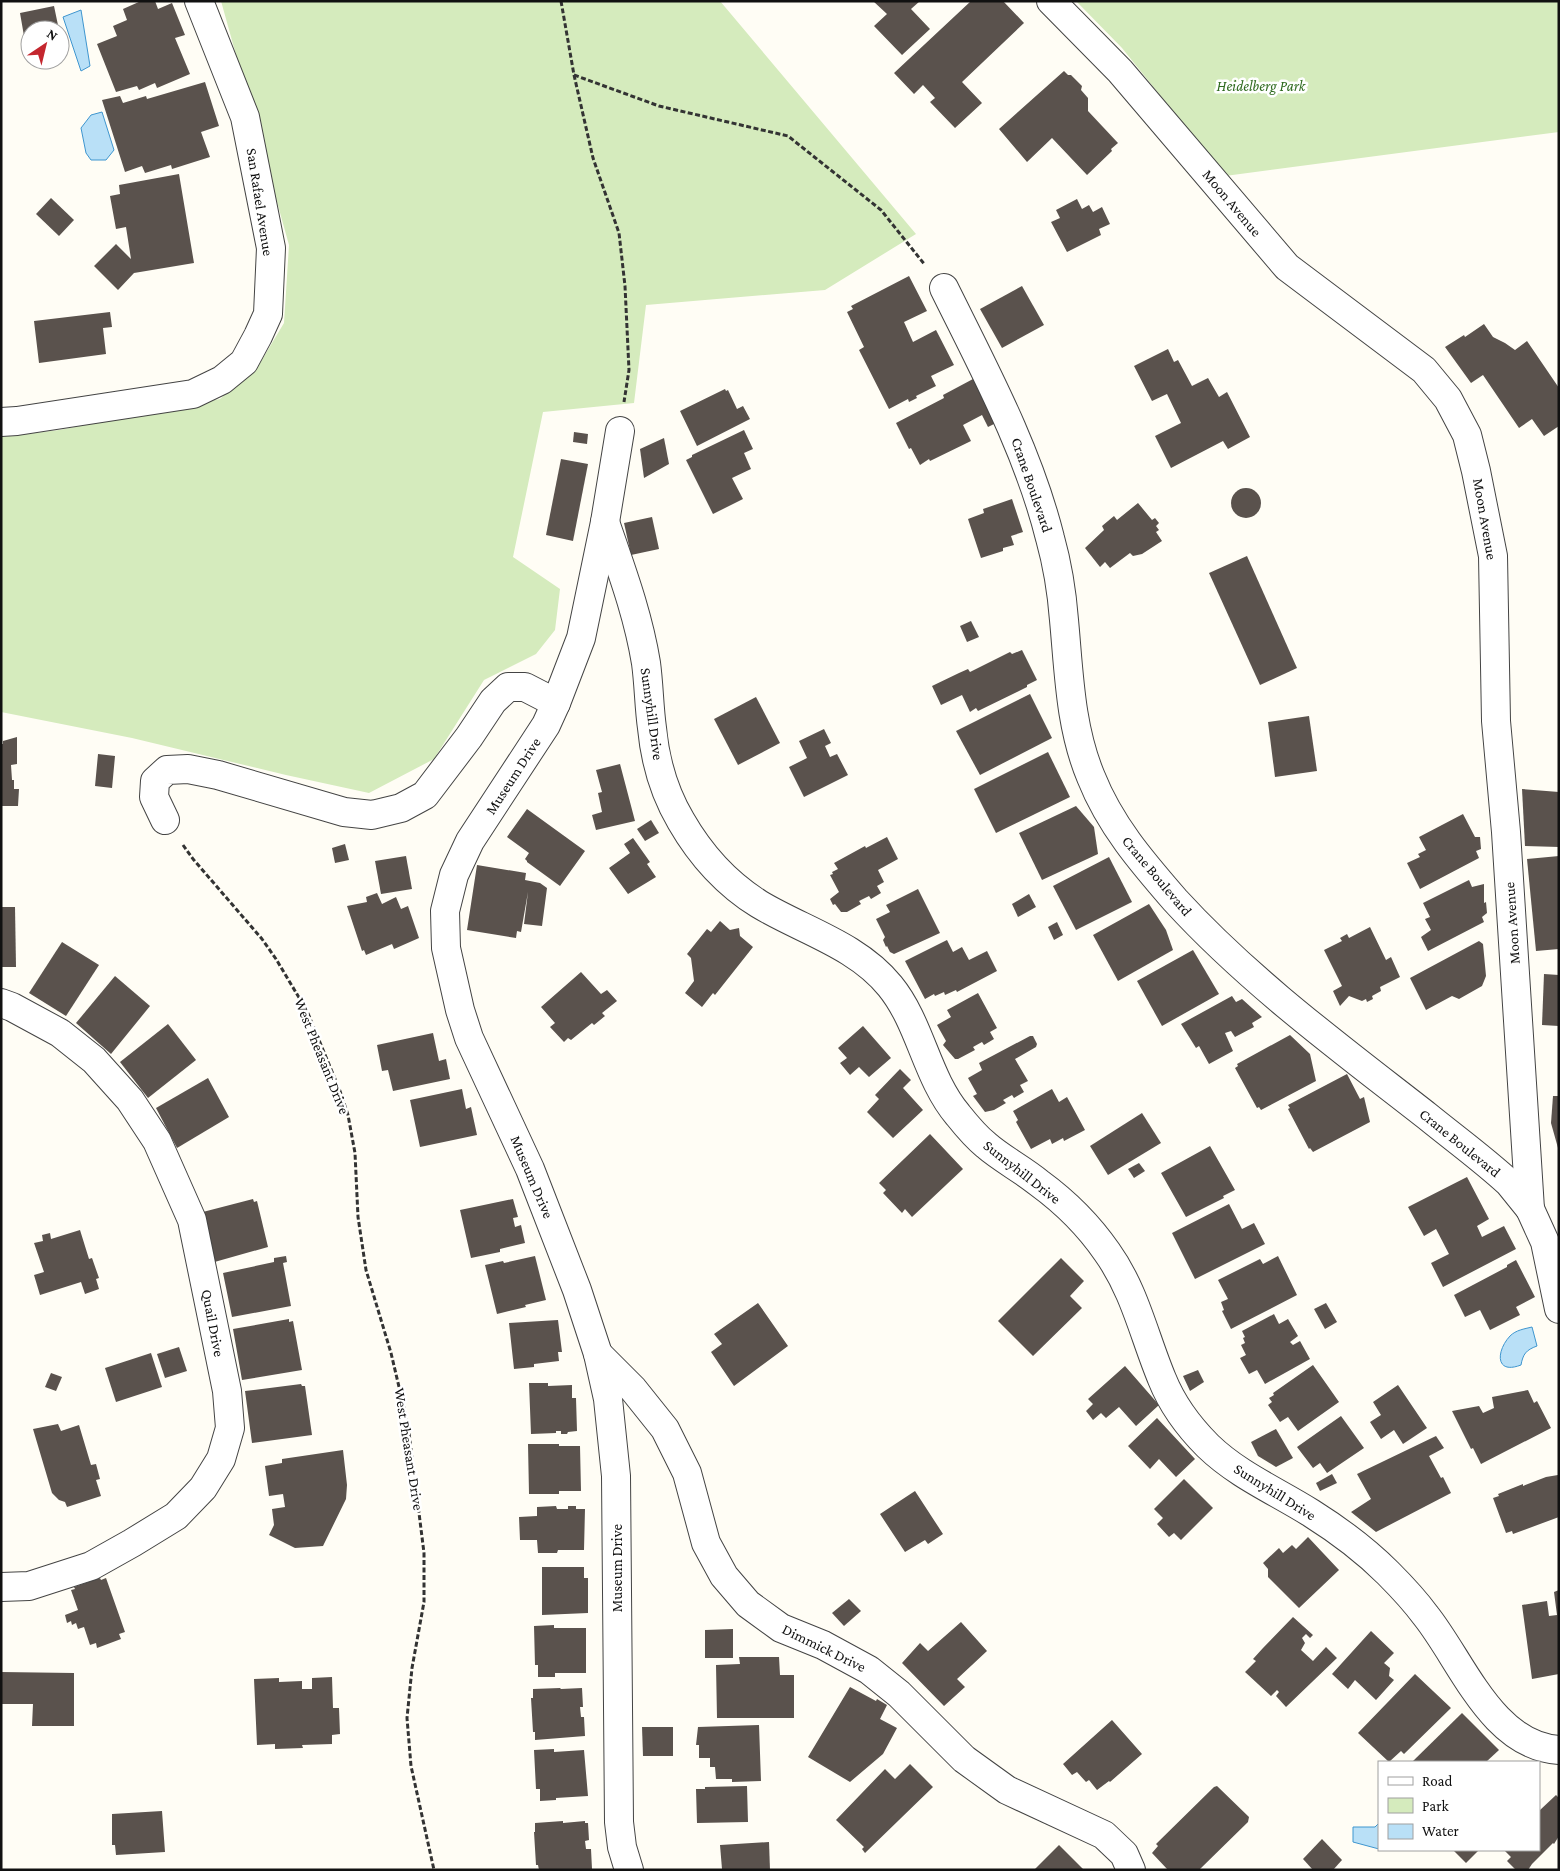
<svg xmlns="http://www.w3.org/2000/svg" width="1560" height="1871" viewBox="0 0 1560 1871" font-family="'Crimson Pro',serif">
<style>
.green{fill:#d5ebbd}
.water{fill:#b9e0f7;stroke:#3f96cf}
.building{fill:#5a524d}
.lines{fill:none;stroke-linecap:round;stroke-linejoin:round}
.street-casing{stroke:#444;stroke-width:30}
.path{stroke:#333;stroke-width:3;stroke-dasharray:5 2.5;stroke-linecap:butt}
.street{stroke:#fff;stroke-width:28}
.labels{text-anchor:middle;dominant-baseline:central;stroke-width:5;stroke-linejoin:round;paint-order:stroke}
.park-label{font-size:15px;font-style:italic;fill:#2f6b1f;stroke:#fff}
.street-label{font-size:15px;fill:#111;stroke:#fff}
</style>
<rect width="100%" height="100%" fill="#fffdf5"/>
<!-- green -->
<g class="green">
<path d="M221,1H720L916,234L825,290L646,305L634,403L543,412L513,557L560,589L555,630L536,654L484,680L434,759L369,793L286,775L132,738L1,712V437L59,430L220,399L260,363L284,323L289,245Z"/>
<path d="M1076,1H1559V132L1225,176L1122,48Z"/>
</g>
<!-- water -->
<g class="water">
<path d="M81,10L90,66L81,71L63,17Z"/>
<path d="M102,112L114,150L106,160H91L86,153L81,128L91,115Z"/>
<path d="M1532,1327L1537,1346C1526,1350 1523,1354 1521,1365C1495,1375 1496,1351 1510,1336C1516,1330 1524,1329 1532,1327Z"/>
<path d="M1379,1823V1849L1353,1842V1827H1375Z"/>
</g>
<!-- building -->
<g class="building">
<path d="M141,1H155L158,9L172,3L185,35L175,38L190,74L157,88L155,83L139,90L137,86L116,92L97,44L117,36L113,26L127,20L123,9Z"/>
<path d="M873,1H920L911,9L930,29L902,55L874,26L887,14Z"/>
<path d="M971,1H1003L1024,23L962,82L982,103L955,128L930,102L935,98L923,85L914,94L894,73Z"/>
<path d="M54,6L59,30H30V35L24,36L20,13Z"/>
<path d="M1064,71L1068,75H1071L1082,86L1081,90L1088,98V111L1118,143L1111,149L1112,151L1087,175L1052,138L1027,162L999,129Z"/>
<path d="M205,82L219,126L201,132L210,157L172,169L171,165L145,173L142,166L125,172L102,100L120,96L123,103L146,96L147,99Z"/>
<path d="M179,174L194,263L134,273L118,290L94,266L116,244L131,259L126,227L116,229L110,196L120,194L119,185Z"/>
<path d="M51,198L74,220L59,236L36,214Z"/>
<path d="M1077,199L1082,209L1089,205L1093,212L1102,207L1110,224L1099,229L1101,235L1067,252L1051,222L1060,218L1056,210Z"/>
<path d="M909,276L927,311L904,322L913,342L936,330L954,365L931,376L936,386L916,396L917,398L909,402L908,399L889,409L859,350L864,347L847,312L853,309L851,306Z"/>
<path d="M1022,286L1044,325L1002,348L980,309Z"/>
<path d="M110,312L112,327L103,328L106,354L39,363L34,321Z"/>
<path d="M1484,324L1493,337L1505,343L1515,350L1527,341L1559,388V426L1544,436L1532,419L1519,428L1483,375L1471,383L1445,347L1464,335L1465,337Z"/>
<path d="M1168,349L1174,362L1178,360L1192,386L1208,378L1219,397L1227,392L1250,437L1228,449L1223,441L1171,468L1155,436L1181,423L1167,394L1152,401L1134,366Z"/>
<path d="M973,379L996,423L988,427L982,415L963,425L971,441L930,461L929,459L920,465L911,448L909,449L896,423L944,398L943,395Z"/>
<path d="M725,389L726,391L728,390L737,409L743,406L750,419L697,446L680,411Z"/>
<path d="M744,430L753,449L744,453L751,469L732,478L743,499L713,514L686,460L692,457V455Z"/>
<path d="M574,432L588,434L587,444L573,442Z"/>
<path d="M664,438L669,464L644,478L640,449Z"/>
<path d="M561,459L588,464L573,541L546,535Z"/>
<circle cx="1246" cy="503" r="15"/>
<path d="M1012,499L1023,532L1011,536L1014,545L1003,548V551L981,558L968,519L984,513L983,509Z"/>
<path d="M1138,503L1152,520L1155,518L1159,523L1156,526L1159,530L1156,532L1162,541L1142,554L1133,556L1130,553L1110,568L1105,562L1100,567L1085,548L1104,530L1102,526L1114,516L1117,520Z"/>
<path d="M652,517L659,549L631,555L624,523Z"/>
<path d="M1247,556L1297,668L1260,685L1209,573Z"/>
<path d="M971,621L979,637L967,642L960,626Z"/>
<path d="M1022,650L1037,680L1027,685V687L978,711L976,708L970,712L962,695L941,705L932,686L959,673L968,669L970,672L1010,652L1012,654Z"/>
<path d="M1030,694L1052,738L980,775L956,731Z"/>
<path d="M756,697L780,743L738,765L714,719Z"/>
<path d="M1309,716L1317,771L1275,777L1268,722Z"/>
<path d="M824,729L831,743L825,746L830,757L837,754L848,775L804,797L789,767L807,758L799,741Z"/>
<path d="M17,737V764L11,765L12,780H14V789H19L18,806H1V744H3V741Z"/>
<path d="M1048,752L1070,797L996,833L974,789Z"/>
<path d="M98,754L115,756L112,788L95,786Z"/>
<path d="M620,764L635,821L596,830L592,815L602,812L598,793L602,792L596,770Z"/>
<path d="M1522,789L1559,792V847L1525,846Z"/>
<path d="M1076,806L1094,827L1098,854L1042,880L1019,833Z"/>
<path d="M527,809L585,851L560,886L527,862V861L525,859L529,853L507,837Z"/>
<path d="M1463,814L1475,837H1480L1481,849L1476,851L1479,858L1420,889L1407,863L1420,857L1418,854L1426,850L1419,837Z"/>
<path d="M651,820L659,833L645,841L637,829Z"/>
<path d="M887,837L898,859L878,870L884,882L877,886L881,893L871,899L869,896L859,901L861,904L847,912H841L835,904L833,905L830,899L839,892L830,875L833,874L832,872L838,869L834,863L865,846L866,848Z"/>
<path d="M633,838L650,862L647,864L656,877L628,894L609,868L630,853L624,844Z"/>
<path d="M345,844L349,860L335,863L332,848Z"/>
<path d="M406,856L412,889L381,894L375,861Z"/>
<path d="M1559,856V949L1536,951L1527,859Z"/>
<path d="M1109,857L1132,902L1076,930L1053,886Z"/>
<path d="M477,865L526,873L525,880L540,883L547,888L542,926L524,924L528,892L521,932L517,931L516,938L467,930Z"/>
<path d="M1469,880L1472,887L1484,884V903L1486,902L1487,913L1482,917L1484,922L1428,951L1421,937L1431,930L1425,919L1430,917L1423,903Z"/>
<path d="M918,889L940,933L894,954L890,952L887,946L886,947L883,940L885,937L876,919L890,912L886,905Z"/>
<path d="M377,893L382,904L396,897L401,909L408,906L419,938L394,949L392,944L366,955L364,950L362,951L347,906L367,902L366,897Z"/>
<path d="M1029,894L1036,907L1018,917L1012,904Z"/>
<path d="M1149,904L1166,930L1173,950L1118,981L1093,935Z"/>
<path d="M1,907H15L16,967H1Z"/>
<path d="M720,921L730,930L739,928L740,936L753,947L715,995L713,993L702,1007L685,993L694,981L691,958L687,954L707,929L711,932Z"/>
<path d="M1057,922L1063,935L1054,940L1048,927Z"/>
<path d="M1370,927L1386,960L1391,957L1400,977L1380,987L1381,991L1372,996L1373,999L1367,1002L1366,999L1362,1001L1349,996L1340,1006L1333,991L1342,986L1324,950L1342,941L1340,938L1347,934L1349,938Z"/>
<path d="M947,940L953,952L962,947L969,960L987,951L997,971L957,992L956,990L945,995L944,992L935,996L934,994L925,999L905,961Z"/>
<path d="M1479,941L1483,944L1486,976L1482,986L1459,999L1452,996L1426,1010L1410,978Z"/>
<path d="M62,942L99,965L66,1016L29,993Z"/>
<path d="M1193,950L1219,994L1162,1026L1137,981Z"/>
<path d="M581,972L601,994L607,990L617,1001L602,1013L605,1016L594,1025L592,1023L571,1040L568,1038L564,1042L550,1027L555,1023L541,1007Z"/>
<path d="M1544,974L1559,975V1026L1542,1025Z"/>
<path d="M115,976L150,1006L111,1054L76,1023Z"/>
<path d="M978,993L997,1028L990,1032L994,1039L984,1045L982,1042L973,1047L975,1050L958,1059H955L943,1045L946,1041L937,1025L951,1017L947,1010Z"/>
<path d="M1232,996L1236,1002L1242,999L1262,1017L1252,1023L1254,1027L1235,1037L1231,1031L1225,1033L1233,1051L1209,1064L1199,1046L1196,1048L1181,1024Z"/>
<path d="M168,1024L196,1060L148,1098L120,1062Z"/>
<path d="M863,1026L891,1058L869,1077L859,1067L850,1075L840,1063L847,1058L838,1048Z"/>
<path d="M433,1033L439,1061L446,1059L450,1079L393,1091L388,1070L382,1071L377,1045Z"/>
<path d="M1290,1035L1310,1054L1316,1081L1261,1110L1259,1107L1257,1108L1235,1068L1238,1066L1237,1064Z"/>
<path d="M1030,1036H1033L1037,1044L1036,1047L1015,1059L1028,1081L1020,1085L1024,1092L1014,1098L1012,1095L1003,1100L1006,1103L994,1110L985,1112L973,1096L977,1094L968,1078L982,1070L979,1063Z"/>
<path d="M900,1069L911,1080L903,1088L923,1110L893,1138L867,1112L879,1099L875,1095Z"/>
<path d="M1347,1074L1360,1099L1364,1097L1370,1122L1313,1152L1310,1148L1309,1149L1288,1109L1290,1108L1288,1105Z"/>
<path d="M208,1078L229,1117L177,1148L156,1108Z"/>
<path d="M462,1089L466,1109L471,1107L477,1135L420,1147L410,1100Z"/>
<path d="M1052,1089L1059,1102L1067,1097L1085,1130L1064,1141L1063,1138L1052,1144L1050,1139L1031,1149L1016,1122L1018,1120L1013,1111Z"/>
<path d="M1553,1096H1559L1558,1148L1551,1123Z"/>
<path d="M1142,1113L1161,1143L1108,1175L1090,1146Z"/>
<path d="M930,1134L963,1169L912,1217L905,1209L902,1213L883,1193L886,1190L879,1183Z"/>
<path d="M1210,1146L1235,1190L1223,1196L1224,1198L1186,1217L1161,1173Z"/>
<path d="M1139,1163L1145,1171L1134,1178L1128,1169Z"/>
<path d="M1467,1177L1489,1219L1477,1226L1482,1237L1504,1226L1516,1249L1443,1287L1431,1263L1449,1254L1436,1229L1424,1236L1408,1207Z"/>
<path d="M253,1199L254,1202L257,1201L268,1247L211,1263L199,1213Z"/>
<path d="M513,1199L518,1217L513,1218L515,1227L521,1225L525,1243L500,1249V1252L471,1258L460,1210Z"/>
<path d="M1229,1204L1242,1229L1254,1223L1265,1244L1195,1279L1172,1233Z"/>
<path d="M80,1230L89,1259L92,1258L99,1278L96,1279L99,1289L85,1294L81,1282L40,1295L34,1275L44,1272L34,1243L43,1241L42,1235L50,1233L51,1239Z"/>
<path d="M286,1256L287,1262L283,1263L291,1306L232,1317L223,1273L274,1262V1258Z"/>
<path d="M535,1256L546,1300L525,1305L526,1307L497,1314L485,1265L503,1261L504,1263Z"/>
<path d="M1278,1256L1297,1295L1231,1329L1222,1311L1224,1310L1221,1302L1228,1299L1218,1280L1260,1259L1263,1264Z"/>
<path d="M1061,1258L1084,1281L1070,1296L1082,1308L1033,1356L998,1321Z"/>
<path d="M1516,1260L1535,1297L1516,1307L1520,1315L1490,1330L1480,1310L1465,1317L1454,1295L1507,1267V1265Z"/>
<path d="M758,1303L788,1346L734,1386L711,1352L722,1344L714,1334Z"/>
<path d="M1326,1303L1337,1322L1325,1329L1314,1309Z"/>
<path d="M1274,1314L1279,1324L1288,1319L1298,1336L1290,1342L1293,1345L1300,1341L1310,1359L1265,1384L1257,1370L1249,1374L1240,1358L1246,1355L1241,1345L1245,1343L1243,1338L1245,1337L1242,1331Z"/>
<path d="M289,1319V1322L293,1321L302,1370L242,1380L233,1329Z"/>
<path d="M558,1320L562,1352H558L559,1361L534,1364V1367L514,1369L509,1323Z"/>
<path d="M179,1347L187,1371L165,1378L157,1354Z"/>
<path d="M151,1353L162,1387L116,1402L105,1368Z"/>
<path d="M1313,1365L1339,1402L1298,1431L1288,1417L1280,1422L1268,1405L1272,1402L1269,1398L1274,1395L1273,1393Z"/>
<path d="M1125,1366L1159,1405L1136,1426L1119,1407L1106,1418L1101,1413L1093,1420L1086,1411L1093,1404L1088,1399Z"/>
<path d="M1198,1370L1204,1382L1190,1391L1183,1376Z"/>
<path d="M51,1373L62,1377L56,1391L45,1387Z"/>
<path d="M529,1383H548V1386L572,1385V1398H576L577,1431L568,1432L567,1434H561V1431H556V1433L531,1434Z"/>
<path d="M301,1384L302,1386H305L312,1435L252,1443L245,1391Z"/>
<path d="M1398,1385L1427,1428L1403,1444L1394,1430L1381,1439L1370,1422L1381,1415L1373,1402Z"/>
<path d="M1528,1390L1534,1403L1537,1401L1551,1428L1481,1464L1473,1448L1471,1449L1452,1411L1479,1406L1483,1413L1494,1408L1492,1397Z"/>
<path d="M1341,1416L1364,1448L1327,1473L1320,1463L1313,1468L1297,1447Z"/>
<path d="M1157,1418L1195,1459L1176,1477L1159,1459L1150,1469L1128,1446Z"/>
<path d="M58,1424L61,1431L79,1425L91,1465L96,1464L100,1479L96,1480L101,1496L67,1507L65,1502L59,1500L52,1493L33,1429Z"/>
<path d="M1276,1429L1293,1458L1276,1467L1258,1456L1251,1442Z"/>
<path d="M1436,1436L1444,1448L1429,1456L1441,1478L1443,1477L1451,1493L1376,1532L1351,1512L1371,1499L1357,1474Z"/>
<path d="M528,1444H559V1446H580L581,1491H559V1494H529Z"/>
<path d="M343,1450L347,1485L346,1499L323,1546L295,1548L269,1535L274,1525L272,1509L285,1507L283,1494L269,1496L265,1466L282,1463V1459Z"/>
<path d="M1332,1474L1337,1483L1320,1491L1316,1483Z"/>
<path d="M1558,1475L1559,1517L1513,1534L1512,1531L1506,1533L1493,1498L1499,1496L1498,1494L1523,1484V1486L1546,1477Z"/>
<path d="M1184,1479L1213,1508L1181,1540L1174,1533L1169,1537L1157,1524L1163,1518L1154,1509Z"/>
<path d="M915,1491L943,1534L928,1544L925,1540L905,1552L880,1514Z"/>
<path d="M556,1506L557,1509H568V1506H576V1509H585L584,1550H558L557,1553H538L537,1540H520L519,1517L537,1516V1507Z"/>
<path d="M1308,1537L1339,1570L1299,1608L1268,1577V1569L1263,1563L1279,1548L1283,1553L1292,1545L1296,1549Z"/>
<path d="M542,1567H584V1578H588V1613L542,1615Z"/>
<path d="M100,1578L101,1580L106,1578L125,1632L119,1634L121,1639L97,1648L96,1643L90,1645L84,1627L78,1629L76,1623L72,1625L71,1621L67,1623L65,1615L78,1610L71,1590L75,1589L74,1587Z"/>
<path d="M1559,1590V1674L1532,1679L1522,1605L1547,1601L1549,1616L1557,1615L1554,1592Z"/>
<path d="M849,1599L861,1611L844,1626L832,1613Z"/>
<path d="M1293,1617L1313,1635L1310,1638L1306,1634L1302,1638L1305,1643L1301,1650L1313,1661L1326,1647L1337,1658L1286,1707L1276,1696L1279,1692L1277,1690L1271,1696L1245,1672L1256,1661L1253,1659L1263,1648Z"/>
<path d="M961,1622L987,1651L957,1679L965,1687L944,1706L902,1663L920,1643L928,1651Z"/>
<path d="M554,1625V1628H586V1673H555V1677H538V1665H535L534,1626Z"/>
<path d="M733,1629V1658H705V1630Z"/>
<path d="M1371,1631L1394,1653L1384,1663L1390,1668L1389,1676L1394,1680L1376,1700L1355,1680L1348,1689L1332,1674Z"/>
<path d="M739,1657H779L780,1675H794V1718H717L716,1665L740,1664Z"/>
<path d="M1,1672L74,1673V1726H32L33,1704H1Z"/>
<path d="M1415,1674L1451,1708L1404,1754L1401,1751L1389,1762L1358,1733Z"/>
<path d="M332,1677L333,1708H339L340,1734L332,1735V1744L302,1745L303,1748L275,1749V1744L257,1745L254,1679L279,1678V1682L302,1681V1689H312V1678Z"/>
<path d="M850,1687L876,1701L877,1699L887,1705L880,1719L897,1728L883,1754L850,1782L808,1757Z"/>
<path d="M560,1688L561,1689L582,1688L583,1707H580L581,1717H584L585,1736L535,1740V1732H533L531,1698H533V1689Z"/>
<path d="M1462,1713L1499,1750L1486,1762H1412Z"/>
<path d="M1112,1720L1142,1754L1110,1782L1109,1781L1097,1790L1089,1780L1086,1782L1077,1772L1072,1775L1063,1764Z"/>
<path d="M759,1725L761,1781L732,1782V1779H716L715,1767H710V1758H699V1745H696L698,1727Z"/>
<path d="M642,1727H673V1756H643Z"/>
<path d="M554,1749V1752L584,1750L588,1796L556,1798V1800L540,1801V1789H536L534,1750Z"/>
<path d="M910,1764L933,1787L865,1853L862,1849L864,1847L836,1820L885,1769L895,1779Z"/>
<path d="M747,1786L748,1822L697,1823L696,1789H705V1787Z"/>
<path d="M1217,1786L1249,1817L1248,1822L1199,1870H1168L1152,1853L1158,1846L1156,1844L1214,1787Z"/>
<path d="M1556,1795L1559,1798V1836L1554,1844L1553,1843L1532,1864L1528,1870H1516L1507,1861L1511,1857L1504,1850H1539V1811Z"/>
<path d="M162,1811L165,1852L116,1855L115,1845H112V1814Z"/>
<path d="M563,1821V1823L585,1821V1823H588L589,1840L585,1841L586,1849H591L592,1869L539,1870L538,1865H536L534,1832H535V1823Z"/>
<path d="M1322,1839L1342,1860L1333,1870H1313L1303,1859Z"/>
<path d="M769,1842L770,1870L722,1869L720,1845Z"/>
<path d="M1059,1845L1084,1870H1034Z"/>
<path d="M1453,1850H1479L1466,1863Z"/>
</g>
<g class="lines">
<defs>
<g id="street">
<path d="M1051,1L1120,71L1287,267L1424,370L1448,399L1467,435L1476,471L1493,556L1496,721L1506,832L1530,1209"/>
<path d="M944,288C984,369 1028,450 1050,538C1057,563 1062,594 1064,620C1069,673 1070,727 1091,777C1110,825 1142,862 1175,900C1250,982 1340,1048 1427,1116C1454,1138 1483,1159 1509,1183L1530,1209L1545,1242L1559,1309"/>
<path d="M1,422L17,421L193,394L222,380L244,362L258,336L268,314L271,248L245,117L199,1"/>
<path d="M620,431L605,522L581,638L556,703L546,725L470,841L454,875L445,911L446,948L460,1010L469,1038L530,1169L577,1290L598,1354L608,1399L616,1476L619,1822L622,1847L629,1870"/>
<path d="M605,522C621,569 638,614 646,663C649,685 649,707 652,728C655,760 665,794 681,821C700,854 727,884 759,904C802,930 857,945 890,986C921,1024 926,1077 958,1115C966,1125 976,1137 986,1145C1002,1159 1022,1169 1039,1183C1065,1202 1089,1226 1107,1252C1135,1291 1144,1336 1162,1379C1172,1404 1190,1428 1208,1446C1238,1475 1276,1491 1311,1513C1338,1530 1365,1550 1388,1573C1401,1586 1415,1601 1426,1616C1462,1661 1492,1746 1559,1750"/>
<path d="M165,820L154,797L155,781L167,770L188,769L218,775L344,812L372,815L401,808L425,795L469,737L493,701L508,687H525L556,703"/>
<path d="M1,1003L12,1007L60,1033L94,1060L130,1100L157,1141L192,1220L227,1391L230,1428L221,1459L203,1488L176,1516L132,1543L91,1566L29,1586L1,1587"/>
<path d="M598,1354L633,1389L665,1429L687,1473L706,1543L724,1576L748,1604L781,1628L823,1645L869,1670L899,1694L964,1759L1007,1790L1104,1835L1124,1854L1131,1870"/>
</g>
</defs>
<!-- street casing -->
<use href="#street" class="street-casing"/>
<!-- path -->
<g class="path">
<path d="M561,1L574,75L593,158L619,233L625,286L629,370L624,402"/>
<path d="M574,75L659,106L788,136L881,210L925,265"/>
<path d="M183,845L193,859L262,939L276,959L307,1011L340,1091L348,1115L355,1153L358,1217L366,1270L391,1353L408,1425L424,1553V1602L412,1668L407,1718L411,1766L434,1870"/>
</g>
<!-- street -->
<use href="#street" class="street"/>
</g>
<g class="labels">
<!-- park labels -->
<g class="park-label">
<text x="1261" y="86">Heidelberg Park</text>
</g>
<!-- street labels -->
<g class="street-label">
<text transform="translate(260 202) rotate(81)">San Rafael Avenue</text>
<text transform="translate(1232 203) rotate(50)">Moon Avenue</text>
<text transform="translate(1032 485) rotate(71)">Crane Boulevard</text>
<text transform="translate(1485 519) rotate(80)">Moon Avenue</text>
<text transform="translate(652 714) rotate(82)">Sunnyhill Drive</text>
<text transform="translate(513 776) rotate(-57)">Museum Drive</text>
<text transform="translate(1157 876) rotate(50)">Crane Boulevard</text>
<text transform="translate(1512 923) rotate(-94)">Moon Avenue</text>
<text transform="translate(322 1056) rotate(68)">West Pheasant Drive</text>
<text transform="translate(1460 1143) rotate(39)">Crane Boulevard</text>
<text transform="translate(1022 1172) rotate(38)">Sunnyhill Drive</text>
<text transform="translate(532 1177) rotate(67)">Museum Drive</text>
<text transform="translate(213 1323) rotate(79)">Quail Drive</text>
<text transform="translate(409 1449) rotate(81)">West Pheasant Drive</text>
<text transform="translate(1275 1492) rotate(32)">Sunnyhill Drive</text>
<text transform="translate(617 1568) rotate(-90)">Museum Drive</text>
<text transform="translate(824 1648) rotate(26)">Dimmick Drive</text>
</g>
</g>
<!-- border -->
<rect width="1560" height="1871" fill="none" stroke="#111111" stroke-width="5"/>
<!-- legend -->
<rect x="1378" y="1761" width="162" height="90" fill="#ffffff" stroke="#a0a0a0"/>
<rect x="1388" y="1777" width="25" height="8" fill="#ffffff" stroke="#a0a0a0"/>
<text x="1422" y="1786" font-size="15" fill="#111111">Road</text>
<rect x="1388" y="1798" width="25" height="15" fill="#d5ebbd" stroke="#a0a0a0"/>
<text x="1422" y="1811" font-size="15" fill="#111111">Park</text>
<rect x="1388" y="1824" width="25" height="15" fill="#b9e0f7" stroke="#a0a0a0"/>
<text x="1422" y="1836" font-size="15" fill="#111111">Water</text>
<!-- north arrow -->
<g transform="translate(45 45) rotate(35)"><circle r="24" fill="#ffffff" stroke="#a0a0a0"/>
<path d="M0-4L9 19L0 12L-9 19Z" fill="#c4262e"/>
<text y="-8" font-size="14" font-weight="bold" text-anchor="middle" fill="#111111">N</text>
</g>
</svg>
